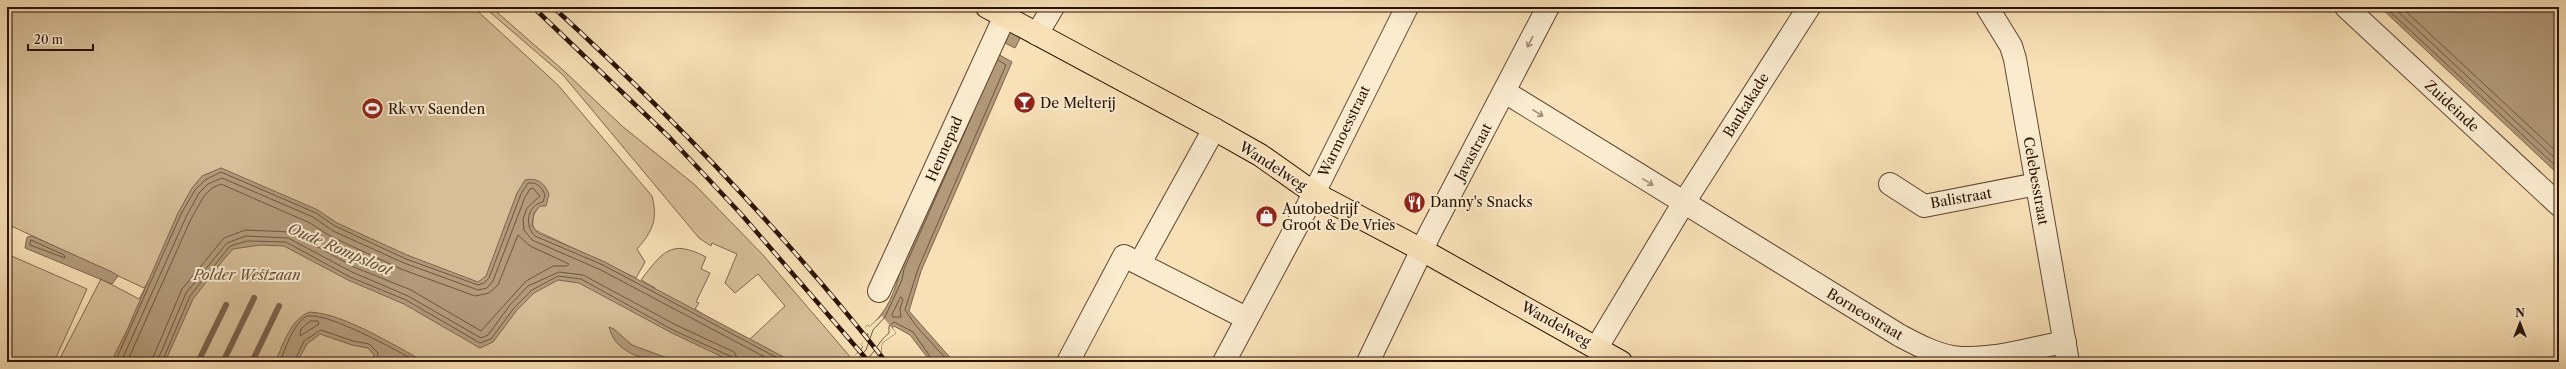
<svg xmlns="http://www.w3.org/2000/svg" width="2566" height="369" viewBox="0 0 2566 369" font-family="'Libre Caslon Text',serif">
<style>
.green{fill:#d6be98;stroke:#80684e}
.water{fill:#b29a7a;stroke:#7b634a}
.pier{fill:#f9e1b7}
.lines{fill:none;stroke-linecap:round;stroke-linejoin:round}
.shore{stroke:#6e563e;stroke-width:1}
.stream{stroke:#7b634a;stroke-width:6}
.minor-casing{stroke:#5d4530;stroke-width:24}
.major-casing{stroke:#291103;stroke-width:24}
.minor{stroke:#fbecd0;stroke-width:22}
.major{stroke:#f9e1b7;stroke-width:22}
.rail-casing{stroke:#291103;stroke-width:4.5}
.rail{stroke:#fbecd0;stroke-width:3;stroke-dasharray:9;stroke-linecap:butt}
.oneway{stroke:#9c8974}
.labels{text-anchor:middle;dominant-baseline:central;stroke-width:4;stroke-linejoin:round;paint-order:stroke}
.poi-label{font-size:14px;fill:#291103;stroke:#fbecd0;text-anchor:start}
.street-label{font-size:14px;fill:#291103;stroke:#fbecd0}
.park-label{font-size:14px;font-style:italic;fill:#664e37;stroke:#fbecd0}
.water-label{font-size:15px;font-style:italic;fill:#674f39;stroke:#fbecd0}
</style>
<rect width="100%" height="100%" fill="#f9e1b7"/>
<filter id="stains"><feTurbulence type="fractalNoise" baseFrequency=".005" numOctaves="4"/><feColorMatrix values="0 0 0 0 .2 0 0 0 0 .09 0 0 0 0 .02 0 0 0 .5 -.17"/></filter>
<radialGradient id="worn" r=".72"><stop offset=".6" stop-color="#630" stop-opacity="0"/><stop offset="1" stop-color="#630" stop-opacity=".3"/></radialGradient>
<!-- green -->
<g class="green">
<path d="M7,7H473L558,85L652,196C658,219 653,231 637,249L645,262L636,278L535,230C527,216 541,205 549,194L490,264L655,288L641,280C662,253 670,238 706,257L701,269L710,273L696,302L699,303L695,309L729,331L772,351L749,340L785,306L758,274L735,293L725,283L737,254L712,243L711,246L699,238L563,75L484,7H491L563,70L622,126L695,185L763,255L852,359L849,362H58L101,279L139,299L151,277L144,288L7,224Z"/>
<path d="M7,254L87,289L54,362H7Z"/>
</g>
<!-- water -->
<g class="water">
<path d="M2380,7H2559V175Z"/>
<path d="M1017,17L1028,23L1015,48L1005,43Z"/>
<path d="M996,53L1012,62L921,271L909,311L954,362H931L910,335L894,326L892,328L896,333L882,343L881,352L873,359L875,362H849L863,347L861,344L867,339L865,337L869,332L865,327L868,325L869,327C886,314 897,289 900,268Z"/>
<path d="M221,168L318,210L337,223L407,255L478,282L486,276L517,193L525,180C538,177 545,184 549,194L546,206H540L534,213L532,226L538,233L605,262L793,362H733L672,333L579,283L558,280L534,293L517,310L493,342L480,348L404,304L348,280L284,246L260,245L233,249L224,259L193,299L165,362H111L127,330L178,213L192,188L202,176Z"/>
<path d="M32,236L112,272L118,276L112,284L25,248L27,237Z"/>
<path d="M310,312C345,314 393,345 425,362L395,360L372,362L374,355L368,348L352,345L320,334L307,344L297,362H275C283,345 291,318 310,312Z"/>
<path d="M609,327L614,329L632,345L678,362C653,362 616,357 609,327Z"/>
</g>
<!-- pier -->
<path class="pier" d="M882,316L896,333L882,343L881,352L873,359L875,362H854L850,358L860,352L863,347L861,344L869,335L865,327L868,325L869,327Z"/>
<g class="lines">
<!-- shore -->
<g class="shore">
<path d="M2385,7L2559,169"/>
<path d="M2393,7L2559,162"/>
<path d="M2401,7L2559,154"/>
<path d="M31,240L64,255L65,258L30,245Z"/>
<path d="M901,297L903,299L900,309L901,317H893L892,315Z"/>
<path d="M311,321H318L319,324L300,336L301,329Z"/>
<path d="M115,362L181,214L195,190L205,180L221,172L316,213L335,226L406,259L478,285L484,283L489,278L521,194L528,183C537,182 542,187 545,195L543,202C527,205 524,226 535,236L603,265L785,362"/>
<path d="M121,362L186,217L199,193L208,184L222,178L313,217L333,231L404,263L478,290L487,288L493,281L525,197L530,189L533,188L540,196L527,208L523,219L524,230L532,240L601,270L774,362"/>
<path d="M127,362L191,219L204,196L212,188L221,184L310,223L330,236L401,269L475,296L489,293L498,285L518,235L530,246L569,264L567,266H553L526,281L481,331L411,290L354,267L291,232L245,230L224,238L182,289L151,362"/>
<path d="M157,362L186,293L227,243L246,236L288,238L352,272L408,296L481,338L488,335L510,305L528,286L559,272L583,275L676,325L734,352L739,362"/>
<path d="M162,362L190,296L230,246L247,241L286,242L350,277L406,300L480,343L491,339L514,308L532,290L558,276L581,279L673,330L732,357L734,362"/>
<path d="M280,362C285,349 293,325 305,317C321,308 400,352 417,362"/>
<path d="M294,362L304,341L321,330L353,341L369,344L378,353L376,362"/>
<path d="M854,362L866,350L873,330L885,317L902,280L904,269L972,116"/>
<path d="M870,362L869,357C878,348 878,342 889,333V326L894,322L913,332L934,362"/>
<path d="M949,362L917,327L905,310L918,269L1006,65L998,60"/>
</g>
<!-- stream -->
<g class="stream">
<path d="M198,362L226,305"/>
<path d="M223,362L254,298"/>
<path d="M252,362L279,306"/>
</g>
<defs>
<g id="minor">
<path d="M1987,7L2011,46L2015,59L2068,362"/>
<path d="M2346,7L2559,205"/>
<path d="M1037,34L1053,7"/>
<path d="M1505,92L1899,335C1916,344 1934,354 1953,357C1989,362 2030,348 2065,342"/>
<path d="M1890,184L1924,206L2037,184"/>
<path d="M1140,263L1214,129"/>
<path d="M879,291L1009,7"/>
<path d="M1597,347L1683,204L1809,7"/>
<path d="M1068,362L1124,256L1246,318"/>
<path d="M1224,362L1307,207L1407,7"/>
<path d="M1368,362L1430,233L1548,7"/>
</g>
<path id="major" d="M987,7L1214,129L1260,155L1314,193L1422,250L1621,362"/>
</defs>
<!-- minor casing -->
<use href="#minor" class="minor-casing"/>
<!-- major casing -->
<use href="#major" class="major-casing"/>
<!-- minor -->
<use href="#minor" class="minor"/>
<!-- major -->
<use href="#major" class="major"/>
<defs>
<g id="rail">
<path d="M533,7L670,138L741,214L869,362"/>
<path d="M553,7C672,116 786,235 886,362"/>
</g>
</defs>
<!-- rail casing -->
<use href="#rail" class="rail-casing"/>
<!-- rail -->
<use href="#rail" class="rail"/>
</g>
<!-- one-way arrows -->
<defs><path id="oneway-shaft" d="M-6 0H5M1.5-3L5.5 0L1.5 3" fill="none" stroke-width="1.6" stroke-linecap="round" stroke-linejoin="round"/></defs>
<g class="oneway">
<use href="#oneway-shaft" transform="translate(1530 42) rotate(117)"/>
<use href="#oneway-shaft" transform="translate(1538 113) rotate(32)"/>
<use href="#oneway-shaft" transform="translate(1648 182) rotate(32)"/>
</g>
<!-- icons -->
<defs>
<symbol id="bar-disc" viewBox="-11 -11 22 22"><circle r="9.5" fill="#8f2418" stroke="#fbecd0"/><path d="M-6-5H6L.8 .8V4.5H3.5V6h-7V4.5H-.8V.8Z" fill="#fff"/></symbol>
<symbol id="stadium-disc" viewBox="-11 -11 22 22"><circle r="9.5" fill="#8f2418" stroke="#fbecd0"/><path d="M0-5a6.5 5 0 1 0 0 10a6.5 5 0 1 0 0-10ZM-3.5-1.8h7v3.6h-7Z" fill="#fff"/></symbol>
<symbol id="restaurant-disc" viewBox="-11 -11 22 22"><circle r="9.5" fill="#8f2418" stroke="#fbecd0"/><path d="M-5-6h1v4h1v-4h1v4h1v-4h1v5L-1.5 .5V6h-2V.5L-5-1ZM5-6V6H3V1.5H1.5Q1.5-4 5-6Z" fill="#fff"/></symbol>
<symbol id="shop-disc" viewBox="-11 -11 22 22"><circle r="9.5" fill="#8f2418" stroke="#fbecd0"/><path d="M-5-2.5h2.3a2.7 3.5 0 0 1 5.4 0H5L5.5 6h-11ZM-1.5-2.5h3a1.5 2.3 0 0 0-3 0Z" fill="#fff"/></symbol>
</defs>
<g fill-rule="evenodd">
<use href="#bar-disc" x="1012" y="90" width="25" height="25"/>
<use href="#stadium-disc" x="360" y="96" width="25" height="25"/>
<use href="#restaurant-disc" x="1402" y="190" width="25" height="25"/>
<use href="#shop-disc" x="1254" y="204" width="25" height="25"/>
</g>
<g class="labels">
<!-- poi labels -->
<g class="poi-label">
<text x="1040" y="103">De Melterij</text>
<text x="388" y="109">Rk vv Saenden</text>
<text x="1430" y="202">Danny's Snacks</text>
<text x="1282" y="209">Autobedrijf<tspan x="1282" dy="16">Groot &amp; De Vries</tspan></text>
</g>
<!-- street labels -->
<g class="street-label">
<text transform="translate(1746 105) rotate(-58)">Bankakade</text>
<text transform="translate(2452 106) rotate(43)">Zuideinde</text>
<text transform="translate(1344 131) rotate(-64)">Warmoesstraat</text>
<text transform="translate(944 149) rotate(-66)">Hennepad</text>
<text transform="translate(1473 152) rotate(-62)">Javastraat</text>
<text transform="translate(1273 166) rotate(33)">Wandelweg</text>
<text transform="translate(2036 181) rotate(80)">Celebesstraat</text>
<text transform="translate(1961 198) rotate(-10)">Balistraat</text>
<text transform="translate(1865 314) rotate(31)">Borneostraat</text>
<text transform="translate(1556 324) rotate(29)">Wandelweg</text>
</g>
<!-- park labels -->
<g class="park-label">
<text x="247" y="275">Polder Westzaan</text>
</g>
<!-- water labels -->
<g class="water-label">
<text transform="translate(340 249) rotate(23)">Oude Rompsloot</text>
</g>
</g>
<!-- margin -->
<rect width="2566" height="369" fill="none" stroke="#f9e1b7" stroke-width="24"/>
<rect x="8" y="8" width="2550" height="353" fill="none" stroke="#291103" stroke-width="2"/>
<rect x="12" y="12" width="2542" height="345" fill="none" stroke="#291103"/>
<!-- north arrow -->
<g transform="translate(2520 323)" stroke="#fbecd0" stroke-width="3" paint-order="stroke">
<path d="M0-3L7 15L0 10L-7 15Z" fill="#291103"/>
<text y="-6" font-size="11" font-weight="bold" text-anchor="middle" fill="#291103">N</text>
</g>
<!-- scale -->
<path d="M28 44v6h65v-6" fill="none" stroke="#291103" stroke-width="2"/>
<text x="34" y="44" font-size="12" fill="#291103" stroke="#fbecd0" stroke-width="3" paint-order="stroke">20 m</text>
<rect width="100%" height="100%" filter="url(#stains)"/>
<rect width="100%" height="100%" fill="url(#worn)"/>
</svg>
